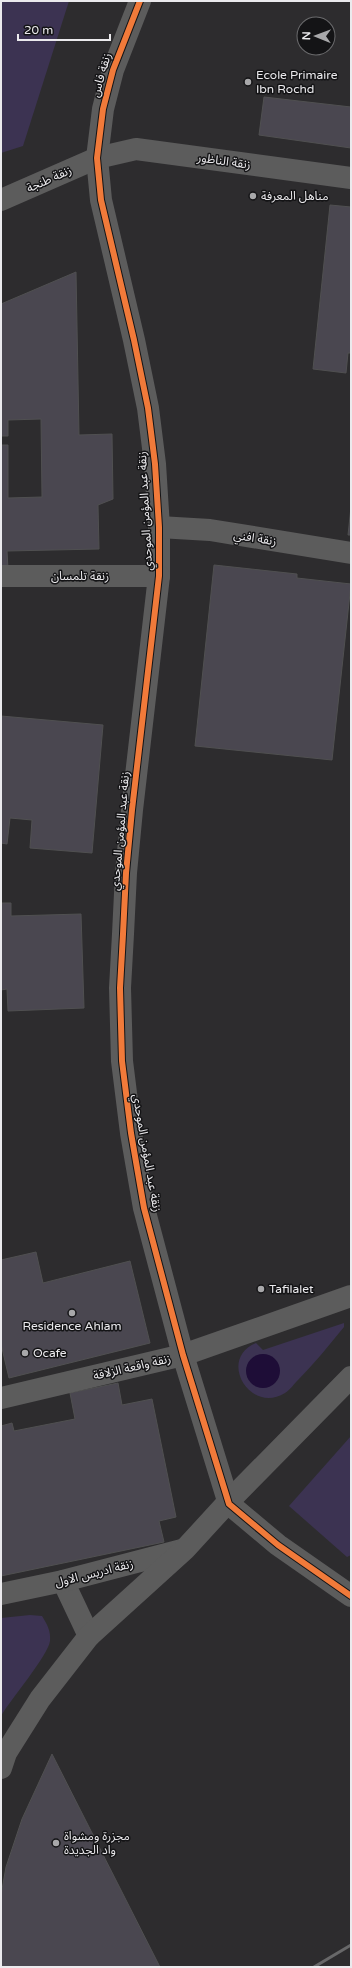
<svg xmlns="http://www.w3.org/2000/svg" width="352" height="1968" viewBox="0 0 352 1968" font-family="'Varela Round','Noto Sans Arabic',sans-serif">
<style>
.green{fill:#3c3352}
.water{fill:#1e0d37}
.building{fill:#4a4750;stroke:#505051}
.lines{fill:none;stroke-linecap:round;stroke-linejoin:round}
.minor{stroke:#5c5c5c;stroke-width:22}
.rail{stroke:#686869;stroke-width:3}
.cycleway-casing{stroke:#141416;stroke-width:8}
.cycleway{stroke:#f17a3a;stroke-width:6}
.poi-dot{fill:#a8a8aa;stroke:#141416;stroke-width:1.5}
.labels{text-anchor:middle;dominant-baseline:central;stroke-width:3;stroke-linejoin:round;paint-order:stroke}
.street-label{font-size:12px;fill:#ebeaed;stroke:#141416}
.poi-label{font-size:12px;fill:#ebeaed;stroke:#141416;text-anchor:start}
</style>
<rect width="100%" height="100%" fill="#2d2c2e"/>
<!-- green -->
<g class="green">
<path d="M1,1H69L23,146L1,153Z"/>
<path d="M344,1323V1327C329,1345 315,1363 298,1380C294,1384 290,1390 285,1393C250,1415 217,1359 256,1343L263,1350Z"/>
<path d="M351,1436V1555L347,1557L289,1506Z"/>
<path d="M30,1615L42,1616C47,1624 51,1631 50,1641C48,1656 10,1700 1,1716V1618Z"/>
</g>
<!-- water -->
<circle class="water" cx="263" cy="1371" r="17"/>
<!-- building -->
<g class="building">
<path d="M264,97L351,107V105V148L259,135Z"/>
<path d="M330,205L351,207V353H348L346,373L313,369Z"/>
<path d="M76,272L79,435L112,434L113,499L98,505L99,549L7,551L8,569H1V445H8V498L42,497L41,419L8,420V436H1V304Z"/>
<path d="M351,507V535H348Z"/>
<path d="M214,565L297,574V578L351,584L332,760L195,746Z"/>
<path d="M1,716L103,725L92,853L30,848L32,820L10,818L7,844L1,843Z"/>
<path d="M1,903H11V916L81,914L84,1008L8,1011L7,989L1,990Z"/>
<path d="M36,1252L43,1283L130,1261L150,1343L9,1378L1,1344V1260Z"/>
<path d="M118,1383L122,1405L152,1399L176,1517L159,1521L164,1542L1,1576V1426L12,1423L14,1431L75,1419L70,1393Z"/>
<path d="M52,1754L160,1967H1V1895L6,1867L22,1819Z"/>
</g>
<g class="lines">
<!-- minor -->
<g class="minor">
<path d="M140,1L113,70L103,109L97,158L101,200L134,340L148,408L155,464L159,527V576L132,810L126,873L123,934L120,988L122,1061L131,1133L144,1208L183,1355L229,1504L278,1545L351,1596"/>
<path d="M1,200L97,158L136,149L351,178"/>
<path d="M159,527L210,530L351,553"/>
<path d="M1,576H159"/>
<path d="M1,1398L183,1355L351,1296"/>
<path d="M63,1581L89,1636"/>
<path d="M1,1594L63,1581L182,1550"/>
<path d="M1,1768L6,1753L40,1699L89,1636L185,1549L229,1501L351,1377"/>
</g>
<!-- rail -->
<path class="rail" d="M314,1967L351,1945"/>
<defs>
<path id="cycleway" d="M140,1L113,70L103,109L97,158L101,200L134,340L148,408L155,464L159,527V576L132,810L126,873L123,934L120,988L122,1061L131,1133L144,1208L183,1355L229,1504L278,1545L351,1596"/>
</defs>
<!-- cycleway casing -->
<use href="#cycleway" class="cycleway-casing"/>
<!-- cycleway -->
<use href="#cycleway" class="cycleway"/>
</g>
<!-- markers -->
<g class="poi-dot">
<circle cx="248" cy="82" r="4"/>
<circle cx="253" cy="196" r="4"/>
<circle cx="261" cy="1289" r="4"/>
<circle cx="72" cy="1313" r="4"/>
<circle cx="25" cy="1353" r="4"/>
<circle cx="56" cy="1843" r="4"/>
</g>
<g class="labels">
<!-- street labels -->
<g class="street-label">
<text transform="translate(101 75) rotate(-74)">زنقة فاس</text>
<text transform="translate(224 161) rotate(8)">زنقة الناظور</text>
<text transform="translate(49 179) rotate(-24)">زنقة طنجة</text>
<text transform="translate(145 511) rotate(-93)">زنقة عبد المؤمن الموحدي</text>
<text transform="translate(255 538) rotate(9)">زنقة افني</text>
<text x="80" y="576">زنقة تلمسان</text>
<text transform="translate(120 831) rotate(-85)">زنقة عبد المؤمن الموحدي</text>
<text transform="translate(147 1153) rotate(80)">زنقة عبد المؤمن الموحدي</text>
<text transform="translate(132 1367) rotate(-13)">زنقة واقعة الزلاقة</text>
<text transform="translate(94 1573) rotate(-14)">زنقة ادريس الاول</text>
</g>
<!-- poi labels -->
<g class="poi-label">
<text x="256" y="75">Ecole Primaire<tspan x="256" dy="14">Ibn Rochd</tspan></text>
<text x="261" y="196">مناهل المعرفة</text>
<text x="269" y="1289">Tafilalet</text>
<text x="72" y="1326" text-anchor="middle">Residence Ahlam</text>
<text x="33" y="1353">Ocafe</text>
<text x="64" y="1836">مجزرة ومشواة<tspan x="64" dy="14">واد الجديدة</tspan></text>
</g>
</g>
<!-- border -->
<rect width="352" height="1968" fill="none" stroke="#ebeaed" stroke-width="4"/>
<!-- north arrow -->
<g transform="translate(316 36) rotate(271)"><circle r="19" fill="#141416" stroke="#6a6a6c"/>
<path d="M0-3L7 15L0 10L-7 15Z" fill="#a8a8aa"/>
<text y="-6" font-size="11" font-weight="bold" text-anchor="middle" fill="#ebeaed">N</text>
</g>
<!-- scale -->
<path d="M18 34v6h92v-6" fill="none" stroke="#ebeaed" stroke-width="2"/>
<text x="24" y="34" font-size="12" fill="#ebeaed" stroke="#141416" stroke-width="3" paint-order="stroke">20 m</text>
</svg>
